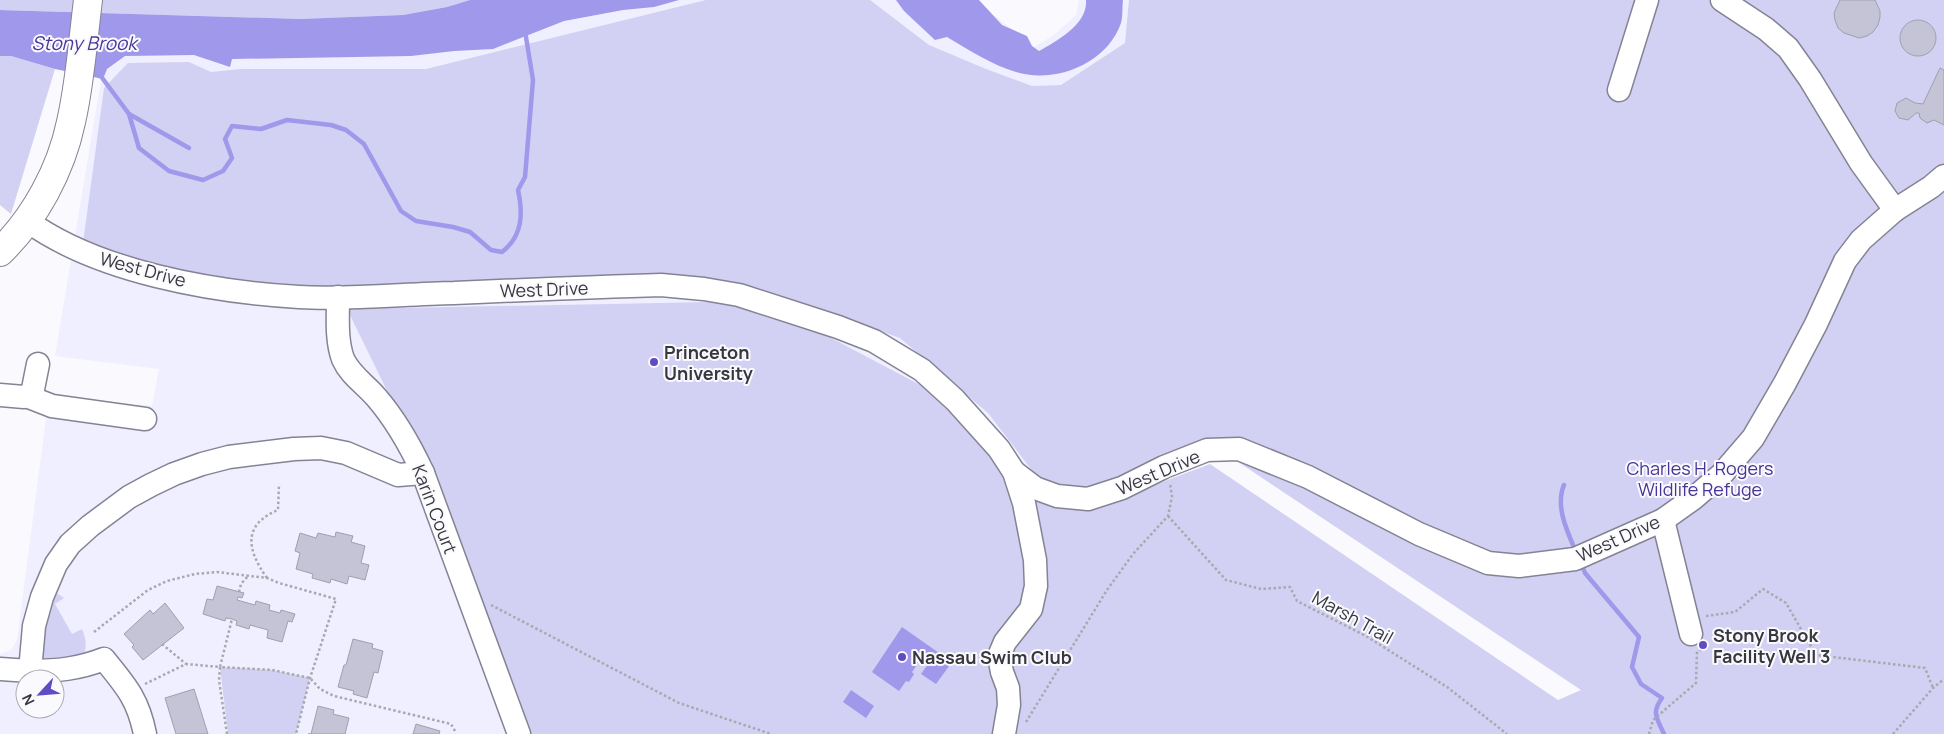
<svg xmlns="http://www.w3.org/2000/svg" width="1944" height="734" viewBox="0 0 1944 734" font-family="Manrope,sans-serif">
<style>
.built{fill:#efefff;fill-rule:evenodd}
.green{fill:#d2d1f3}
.water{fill:#9f98eb}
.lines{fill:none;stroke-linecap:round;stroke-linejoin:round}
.stream{stroke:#9f98eb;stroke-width:4.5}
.building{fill:#c5c4d6;stroke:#a09fb0}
.minor-casing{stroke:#838394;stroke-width:25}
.major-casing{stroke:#838394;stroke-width:30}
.path{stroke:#a8a8ad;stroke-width:2.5;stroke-dasharray:2.5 2.5;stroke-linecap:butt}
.minor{stroke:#fff;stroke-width:22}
.major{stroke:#fff;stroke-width:28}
.poi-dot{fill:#624ac3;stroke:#fafafe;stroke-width:2}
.labels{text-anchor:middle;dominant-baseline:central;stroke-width:4;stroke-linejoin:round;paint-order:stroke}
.street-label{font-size:18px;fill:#37373e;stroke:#fafafe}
.poi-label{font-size:18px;font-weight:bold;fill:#37373e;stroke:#fafafe;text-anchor:start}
.park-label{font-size:18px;fill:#483494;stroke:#fafafe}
.water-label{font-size:19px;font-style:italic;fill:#4b3898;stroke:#fafafe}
</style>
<rect width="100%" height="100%" fill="#fafafe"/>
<!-- built -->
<path class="built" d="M446,0H975L1034,47L1054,35L1076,15L1079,0H1390L1004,734H0V654L11,650L17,640L49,395L152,406L159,369L55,356L113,7ZM25,679H55V709H25Z"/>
<!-- green -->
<g class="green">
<path d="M0,0H470L447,7L403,15L300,19L0,10Z"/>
<path d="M706,0H870L929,45L986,69L1032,86L1061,85L1125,43L1129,0H1944V734H528L457,534L347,309L761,301L924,387L1043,503L1093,508L1210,464L1558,700L1581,690L1217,448L1092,490L1041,482L988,413L900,338L792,300L730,282L354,289L258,283L158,266L83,243L104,88L128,63L189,62L211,72L241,69H426Z"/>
<path d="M0,56H11L55,69L11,214L0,205Z"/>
<path d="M58,594L64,598L55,604L72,634L82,629C86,639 88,648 82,658L45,662L41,657L45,618L54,595Z"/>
<path d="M220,667L272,670L310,678L296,734H228Z"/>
</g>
<!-- water -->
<g class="water">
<path d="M470,0H679L654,7L623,10L564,21L493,49L454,51L411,56L232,59L230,67L194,55L125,56L107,69L103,79L55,69L11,56H0V10L300,19L403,15L447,7Z"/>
<path d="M896,0H979L1002,25L1027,36L1032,46L1039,51C1057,41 1088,24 1086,0H1123C1122,7 1123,16 1121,23C1107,64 1055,84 1016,72C992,65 969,50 947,37L935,40L904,11Z"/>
<path d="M902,627L952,662L936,684L921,674L931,660L924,655L912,672L914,674L909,682L906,681L899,691L872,672Z"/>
<path d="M851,690L874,706L866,718L843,702Z"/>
</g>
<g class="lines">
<!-- stream -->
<g class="stream">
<path d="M100,75L129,114L139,148L169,171L203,180L223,171L232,158L225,139L232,126L261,129L287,120L331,125L346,130L364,144L401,211L416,221L453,227L470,232L491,250L502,252C523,236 523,213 518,190L525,177L533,80L525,31"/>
<path d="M129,114L189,148"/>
<path d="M1564,485C1555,506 1567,531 1576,552"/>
<path d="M1581,563L1585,573L1639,637L1632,667L1641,684L1662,698C1651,713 1657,718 1664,734"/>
</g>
</g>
<!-- building -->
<g class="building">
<path d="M1840,0H1875L1880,11V17L1878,25L1873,32L1867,36L1859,38L1844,33L1838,28L1835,20L1834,13Z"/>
<circle cx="1918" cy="38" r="18"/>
<path d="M1940,68L1944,70V125L1934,120L1927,123L1920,118L1919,113H1916L1908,120L1899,118L1895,111L1897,103L1906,98L1915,103L1923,104Z"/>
<path d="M336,532L353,536L351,542L365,546L361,563L369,565L365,580L349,576L347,584L331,579L330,583L312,578L313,574L296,569L300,553L295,551L300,533L316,538L318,533L335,537Z"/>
<path d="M217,586L244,593L242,598L238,597L237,600L255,605L256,601L270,605L269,610L280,613L281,610L295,614L292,622L288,621L282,642L267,638L268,630L250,625L249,629L236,625L237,621L232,619L226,618L225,621L203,614L207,599L213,600Z"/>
<path d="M165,603L184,628L143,660L132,647L134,645L124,634L150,610L153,614Z"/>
<path d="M353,639L373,644L372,648L383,651L378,673L374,672L367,698L353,694L354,691L338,687L344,665H346Z"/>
<path d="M1706,640L1708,648L1700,651L1698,642Z"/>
<path d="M194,689L208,734H176L165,698Z"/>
<path d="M318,706L334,710L333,714L349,718L345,734H308H311Z"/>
<path d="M416,724L440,731L439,734H413Z"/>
</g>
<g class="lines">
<defs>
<g id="minor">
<path d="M1722,0L1766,29L1788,48L1810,79L1861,163L1895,210"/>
<path d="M1619,90L1647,0"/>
<path d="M26,220C97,272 213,292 299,297C351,300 403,294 454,293C523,290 592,287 661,285L704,289L739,295L838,327L874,341L922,370L955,400L999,449L1014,472L1024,503L1035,560L1036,586L1031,609L1005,642L999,656L1002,672L1008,688L1009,705L1004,734"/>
<path d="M338,297C338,317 336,340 343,359C350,375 365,384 376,397C396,420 410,445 423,473L519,734"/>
<path d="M0,395L24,397L32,394L38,364"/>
<path d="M29,397L52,406L145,419"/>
<path d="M1014,472L1035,488L1057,496L1088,499L1122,488L1164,467L1207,450L1239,449L1308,477L1419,534L1488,563L1519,566L1575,559L1663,520L1694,498L1722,474L1753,438L1785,383L1816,324L1845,261L1861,240L1895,210L1931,187L1944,176"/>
<path d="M1663,520L1691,634"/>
<path d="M0,669L30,671L34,626L42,597L56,564L70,544L90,526L129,497L151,485L174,474L202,464L229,457L294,449L321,448L346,453L398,475L423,473"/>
<path d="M30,671C57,671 78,669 104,659C126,686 138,699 145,734"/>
</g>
<path id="major" d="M0,252C35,218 61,170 71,122C80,83 83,40 88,0"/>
</defs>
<!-- minor casing -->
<use href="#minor" class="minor-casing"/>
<!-- major casing -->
<use href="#major" class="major-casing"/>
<!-- path -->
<g class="path">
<path d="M1168,516L1226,580L1261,589L1290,587L1297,601L1366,636L1447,687L1507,734"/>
<path d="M267,578C247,550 242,525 278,510L279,485"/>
<path d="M239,592L241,584L248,576"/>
<path d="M491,605L679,703L771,734"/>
<path d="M1706,616L1735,612L1763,589L1786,603L1816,655L1925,668L1933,688"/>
<path d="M94,632L148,590L167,581L195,574L217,572L267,578L279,583L336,599L310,678L296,734"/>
<path d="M162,644L186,664"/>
<path d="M145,684L186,664L220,667L232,619"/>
<path d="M1026,722L1107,590L1133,554L1168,516L1172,497L1170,483"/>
<path d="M227,734L219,680L220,667L272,670L310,678L320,689L334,696L451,724L455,731"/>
<path d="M1649,734L1653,720L1696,683L1697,651"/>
<path d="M1893,734L1933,688L1944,679"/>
</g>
<!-- minor -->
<use href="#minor" class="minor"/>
<!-- major -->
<use href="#major" class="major"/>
</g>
<!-- markers -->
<g class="poi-dot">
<circle cx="654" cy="362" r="5"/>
<circle cx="1703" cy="645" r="5"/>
<circle cx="902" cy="657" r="5"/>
</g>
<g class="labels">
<!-- street labels -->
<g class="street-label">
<text transform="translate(143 269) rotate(15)">West Drive</text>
<text transform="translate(544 289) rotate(-2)">West Drive</text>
<text transform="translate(1158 472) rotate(-23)">West Drive</text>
<text transform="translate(435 509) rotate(69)">Karin Court</text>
<text transform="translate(1618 538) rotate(-24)">West Drive</text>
<text transform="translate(1353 617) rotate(29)">Marsh Trail</text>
</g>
<!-- poi labels -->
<g class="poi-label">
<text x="664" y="352">Princeton<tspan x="664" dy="21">University</tspan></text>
<text x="1713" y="635">Stony Brook<tspan x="1713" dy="21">Facility Well 3</tspan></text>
<text x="912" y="657">Nassau Swim Club</text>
</g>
<!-- park labels -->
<g class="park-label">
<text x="1700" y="468">Charles H. Rogers<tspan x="1700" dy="21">Wildlife Refuge</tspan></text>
</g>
<!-- water labels -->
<g class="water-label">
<text x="84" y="43">Stony Brook</text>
</g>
</g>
<!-- north arrow -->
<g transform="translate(40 694) rotate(244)"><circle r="24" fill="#fafafe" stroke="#acacb1"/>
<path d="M0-4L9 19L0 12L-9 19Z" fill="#624ac3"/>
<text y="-8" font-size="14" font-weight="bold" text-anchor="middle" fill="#37373e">N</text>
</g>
</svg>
